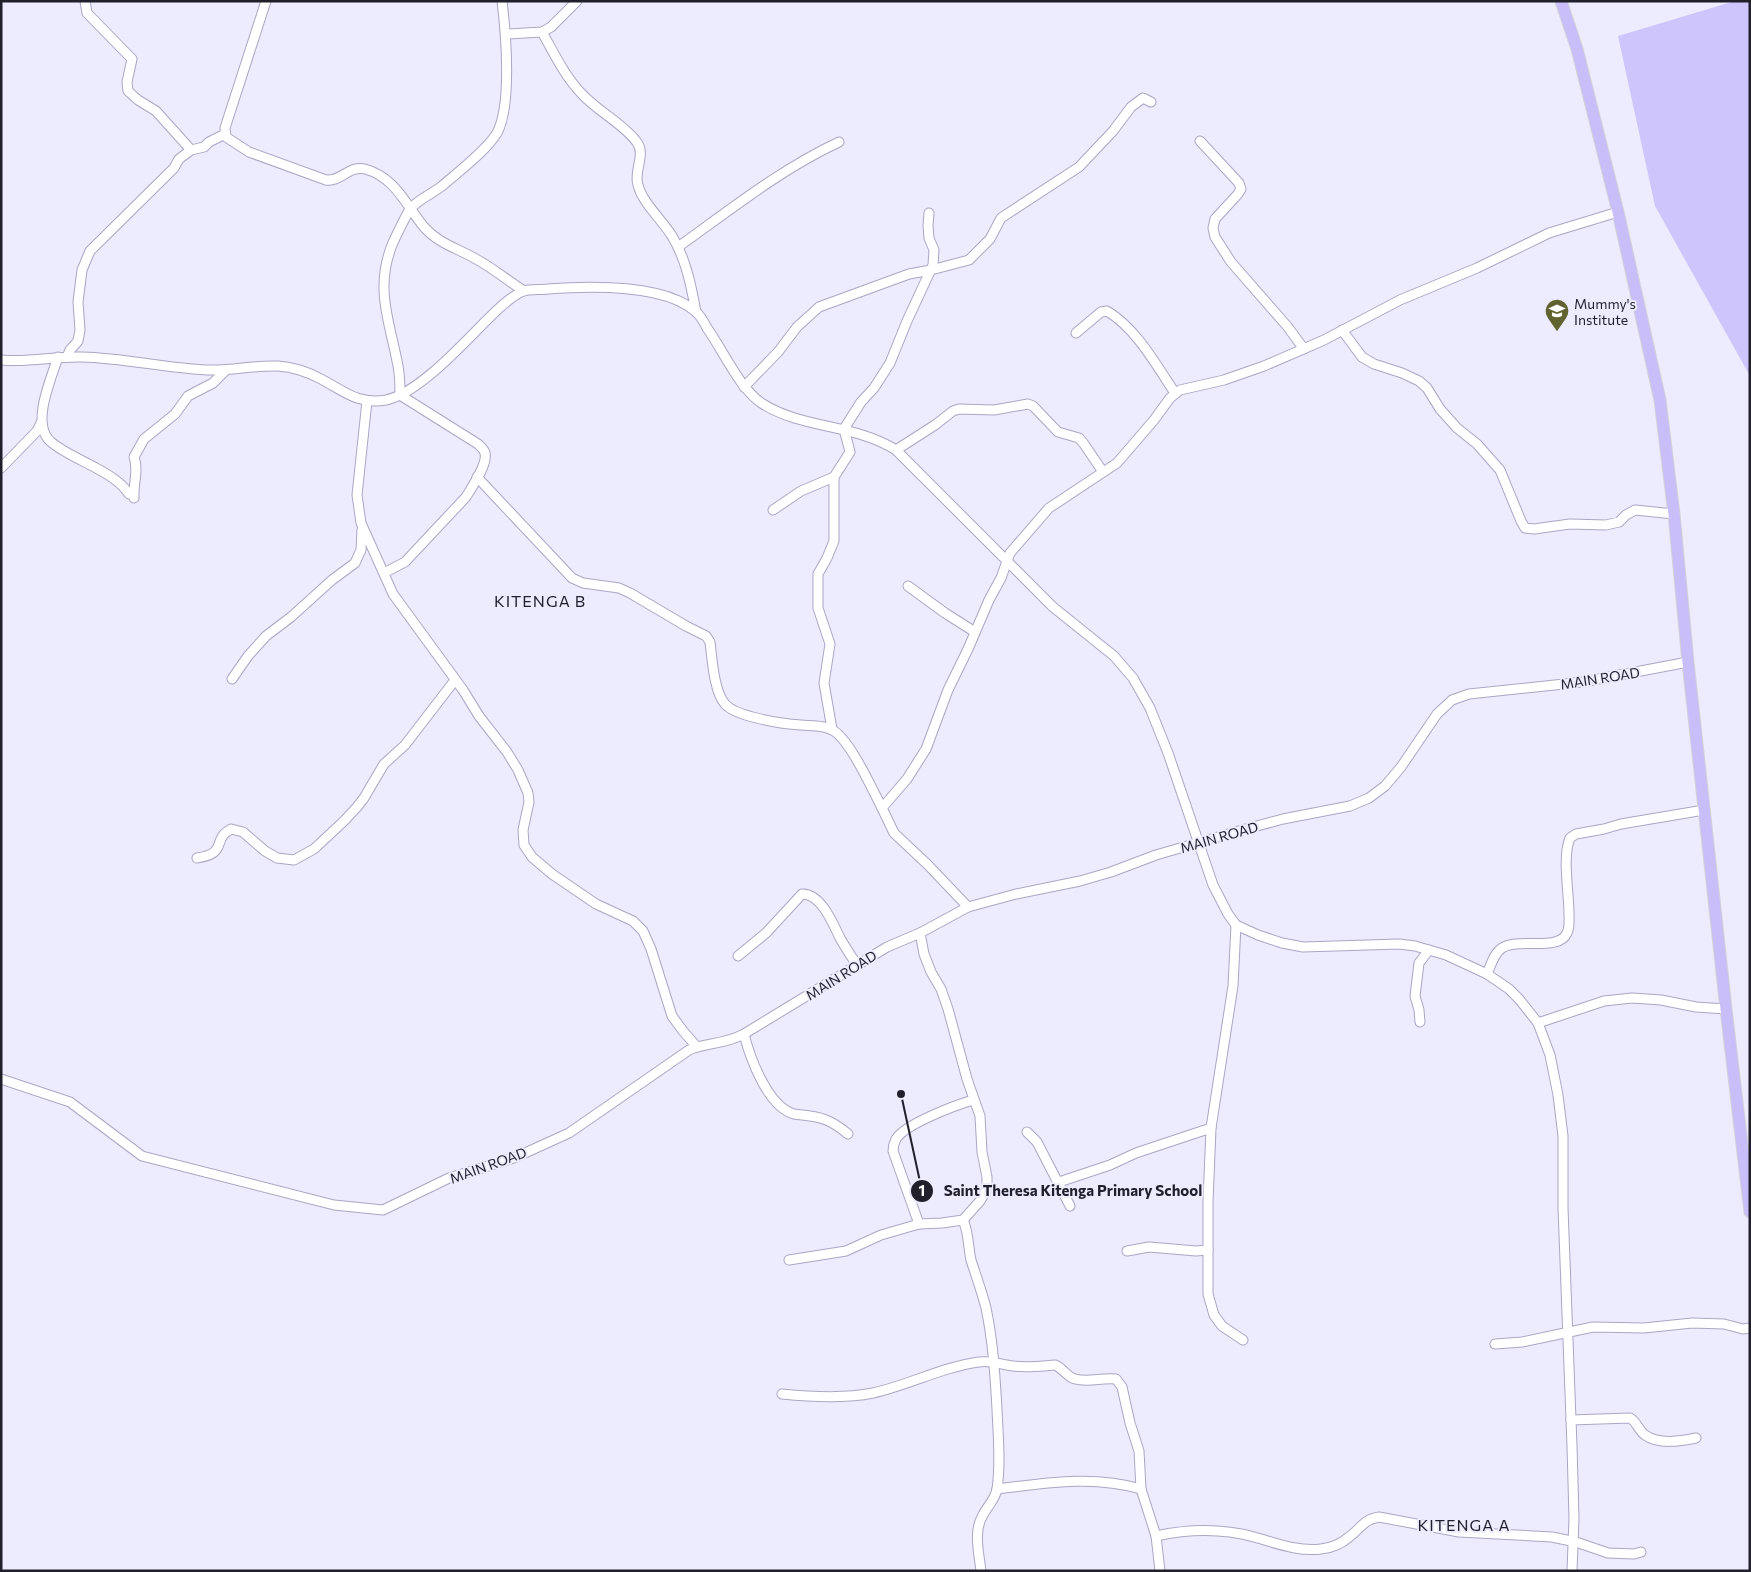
<svg xmlns="http://www.w3.org/2000/svg" width="1751" height="1572" viewBox="0 0 1751 1572" font-family="Commissioner,sans-serif">
<style>
.green{fill:#cdc5fc}
.lines{fill:none;stroke-linecap:round;stroke-linejoin:round}
.minor-casing{stroke:#aaa6c5;stroke-width:11}
.major-casing{stroke:#d2d2d4;stroke-width:13}
.minor{stroke:#fff;stroke-width:9}
.major{stroke:#c9bdfa;stroke-width:11}
.labels{text-anchor:middle;dominant-baseline:central;stroke-width:4;stroke-linejoin:round;paint-order:stroke}
.poi-label{font-size:14px;fill:#201f2a;stroke:#edebfe;text-anchor:start}
.street-label{font-size:14px;fill:#201f2a;stroke:#edebfe}
.quarter-label{font-size:16px;letter-spacing:1px;fill:#201f2a;stroke:#edebfe}
.leader{fill:none;stroke:#201f2a;stroke-width:2}
.callout-dot{fill:#201f2a;stroke:#edebfe;stroke-width:2}
.mark-label{font-size:15px;text-anchor:middle;font-weight:bold;fill:#fff}
.callout-label{font-size:15px;text-anchor:middle;font-weight:bold;fill:#201f2a;stroke:#edebfe;stroke-width:4;stroke-linejoin:round;paint-order:stroke}
</style>
<rect width="100%" height="100%" fill="#edebfe"/>
<!-- green -->
<path class="green" d="M1735,1H1750V376L1655,206L1618,36Z"/>
<g class="lines">
<defs>
<g id="minor">
<path d="M85,1L87,13L132,59L127,82L128,91L138,100L156,111L191,150"/>
<path d="M266,1L225,128L226,137L249,152L326,180C341,182 349,165 365,169C395,177 406,205 424,227C439,244 457,248 476,259C493,268 508,281 524,291"/>
<path d="M542,32C554,53 564,75 581,93C597,111 621,122 636,141C647,154 633,171 638,185C642,202 662,220 672,236C686,259 691,285 696,312"/>
<path d="M506,34L542,32L551,27L577,1"/>
<path d="M1200,141L1239,183L1241,189L1238,194L1215,219L1213,228L1215,237L1231,262L1287,326L1304,349"/>
<path d="M678,247C730,210 781,169 839,142"/>
<path d="M1342,330L1362,357L1374,364L1402,373L1419,381L1427,388L1440,409L1457,428L1477,444L1500,470L1521,521L1525,528L1534,529L1570,524L1606,525L1619,522L1626,515L1635,510L1674,514"/>
<path d="M1076,333L1101,312L1107,311C1137,329 1156,365 1175,393"/>
<path d="M58,357C51,379 31,423 50,441C62,452 82,460 96,468C109,475 121,482 129,494"/>
<path d="M67,357L70,350L78,341L80,330L78,302L82,270L90,251L174,168L179,159L191,150L204,147L209,142L225,134"/>
<path d="M1,360C28,363 55,356 82,357C124,358 165,368 207,370C231,371 254,365 278,366C292,367 308,372 321,379C344,391 358,405 386,400C420,393 466,340 491,316C500,307 512,296 523,291C530,289 541,290 548,289C589,286 663,284 695,311C700,315 704,322 707,328C723,350 740,390 763,404C803,429 855,424 896,450L1053,607L1114,656L1133,678L1150,708L1168,753L1213,885L1228,914L1236,925L1258,935L1282,943L1303,947L1399,944L1415,946L1446,955L1487,974L1509,989L1519,999L1538,1023L1550,1055L1558,1095L1563,1136V1208L1572,1446L1574,1518L1572,1571"/>
<path d="M744,387L778,352L797,327L819,307L909,274L931,270L969,260L990,239L1001,218L1079,167L1113,131L1131,107L1143,98L1151,102"/>
<path d="M367,401L357,495L361,523L393,594L463,690L479,716L507,752L518,770L528,793L529,802L523,830L524,845L532,857L552,874L596,904L633,921L643,931L651,949L672,1016L683,1031L697,1047"/>
<path d="M896,450L935,425L953,411L959,409L994,410L1028,404L1033,406L1058,432L1079,438L1084,444L1103,472"/>
<path d="M1,468L37,431L41,423"/>
<path d="M477,477L572,578L583,583L619,588L630,593L686,626L706,636L710,642C712,658 714,692 725,704C736,717 784,724 801,725C811,726 825,725 834,731C851,742 872,789 882,808"/>
<path d="M134,498C133,483 139,471 134,457L144,439L175,414L188,396L213,383L226,370"/>
<path d="M773,510L801,491L834,477"/>
<path d="M384,573L405,562L466,497C472,487 488,464 485,453C484,449 481,447 478,444L400,395C400,384 400,372 397,361C389,320 375,288 392,245C394,240 408,211 411,208C418,200 433,193 442,186C457,173 487,150 497,133C512,105 506,34 502,1"/>
<path d="M908,586L945,613L975,632"/>
<path d="M232,679L248,656L266,636L291,617L332,580L355,563L361,550L362,530"/>
<path d="M832,729L824,683L830,644L818,608V574L827,558L834,541V477L850,452L844,429L861,402L874,388L890,363L907,321L933,265L934,250L929,238L928,226L929,213"/>
<path d="M197,858C229,853 211,840 231,829L243,832L265,851L277,858L294,860L314,849L344,821L357,807L364,798L384,764L405,745L455,680"/>
<path d="M968,907L928,865L894,833L882,808L907,779L926,749L948,690L968,649L989,600L1001,578L1010,553L1049,508L1117,463L1154,420L1170,398L1180,390L1224,380L1264,366L1324,340L1400,300L1477,268L1549,233L1618,212"/>
<path d="M1236,925L1233,986L1211,1128L1208,1202V1294L1214,1315L1222,1326L1243,1340"/>
<path d="M738,956L766,933L802,894C821,893 833,924 840,938C845,947 851,956 857,965"/>
<path d="M1487,974C1491,965 1494,953 1502,948C1518,937 1559,952 1567,933C1570,927 1569,920 1569,914C1569,892 1562,857 1570,838L1576,834L1604,829L1621,824L1704,810"/>
<path d="M1420,1022L1419,1010L1415,996L1419,963L1429,950"/>
<path d="M1538,1023L1604,1001L1632,998L1661,1000L1696,1007L1726,1009"/>
<path d="M744,1034C750,1058 768,1107 794,1114C799,1115 805,1115 810,1116C826,1118 836,1124 848,1134"/>
<path d="M1,1079L70,1102L142,1156L334,1205L383,1210L449,1178L514,1158L569,1133L689,1050C708,1042 723,1045 744,1034L887,947L920,933L968,907L1016,894L1080,881L1111,872L1156,855L1242,830L1283,819L1350,806L1369,798L1385,786L1401,767L1437,714L1452,700L1469,694L1583,682L1688,662"/>
<path d="M1027,1132L1037,1142L1070,1206"/>
<path d="M1059,1182L1110,1165L1136,1153L1211,1128"/>
<path d="M963,1220C969,1233 968,1247 971,1260C976,1276 982,1292 986,1308C993,1341 995,1375 997,1409C998,1435 1001,1463 997,1489C995,1500 988,1505 983,1515C973,1531 979,1553 981,1571"/>
<path d="M919,1224L893,1151C893,1147 894,1143 896,1139C905,1124 956,1105 973,1100"/>
<path d="M1127,1251L1149,1247L1196,1251L1208,1250"/>
<path d="M789,1260L846,1251L881,1235L919,1224L942,1223L963,1220L980,1201L987,1189V1177L982,1152L980,1116L967,1079L948,1009L941,989L931,972L924,954L920,933"/>
<path d="M1495,1344L1522,1342L1593,1327L1644,1328L1692,1323L1724,1324L1743,1329L1750,1328"/>
<path d="M782,1394C812,1397 844,1399 873,1393C909,1385 942,1367 979,1362C991,1360 1002,1365 1013,1366C1027,1368 1041,1366 1055,1365C1063,1368 1067,1377 1075,1379C1089,1383 1102,1377 1116,1379L1122,1387L1130,1423L1139,1451L1141,1489L1156,1536L1160,1571"/>
<path d="M1571,1420L1630,1418C1637,1422 1639,1431 1645,1435C1659,1445 1681,1441 1696,1438"/>
<path d="M997,1489C1046,1483 1093,1475 1141,1489"/>
<path d="M1156,1536C1189,1529 1221,1528 1254,1537C1276,1543 1298,1552 1321,1549C1331,1548 1341,1544 1349,1537C1362,1528 1362,1520 1379,1517L1459,1532L1552,1537L1576,1542L1608,1553L1634,1554L1641,1552"/>
</g>
<path id="major" d="M1561,1L1577,49L1618,212L1660,400L1674,514L1688,662L1726,1009L1750,1212"/>
</defs>
<!-- minor casing -->
<use href="#minor" class="minor-casing"/>
<!-- major casing -->
<use href="#major" class="major-casing"/>
<!-- minor -->
<use href="#minor" class="minor"/>
<!-- major -->
<use href="#major" class="major"/>
</g>
<!-- icons -->
<defs>
<symbol id="school-pin" viewBox="-11 -11 22 30"><path d="M0 17L-7.5 6A9.5 9.5 0 1 1 7.5 6Z" fill="#60622f" stroke="#edebfe"/><path d="M0-5L7-2L0 1L-7-2ZM-4 1L0 2.5L4 1V4Q0 6-4 4Z" fill="#fff"/></symbol>
</defs>
<g fill-rule="evenodd">
<use href="#school-pin" x="1543" y="297" width="28" height="38"/>
</g>
<g class="labels">
<!-- poi labels -->
<g class="poi-label">
<text x="1574" y="303">Mummy's<tspan x="1574" dy="16">Institute</tspan></text>
</g>
<!-- street labels -->
<g class="street-label">
<text transform="translate(1600 678) rotate(-9)">MAIN ROAD</text>
<text transform="translate(1219 837) rotate(-16)">MAIN ROAD</text>
<text transform="translate(841 975) rotate(-32)">MAIN ROAD</text>
<text transform="translate(488 1165) rotate(-20)">MAIN ROAD</text>
</g>
<!-- quarter labels -->
<g class="quarter-label">
<text x="540" y="600">KITENGA B</text>
<text x="1464" y="1524">KITENGA A</text>
</g>
</g>
<!-- callouts -->
<path class="leader" d="M901 1094L922 1191"/>
<g class="callout-dot">
<circle cx="901" cy="1094" r="5"/>
<circle cx="922" cy="1191" r="12"/>
</g>
<g class="mark-label">
<text x="922" y="1196">1</text>
</g>
<g class="callout-label">
<text x="1073" y="1196">Saint Theresa Kitenga Primary School</text>
</g>
<!-- border -->
<rect width="1751" height="1572" fill="none" stroke="#201f2a" stroke-width="5"/>
</svg>
